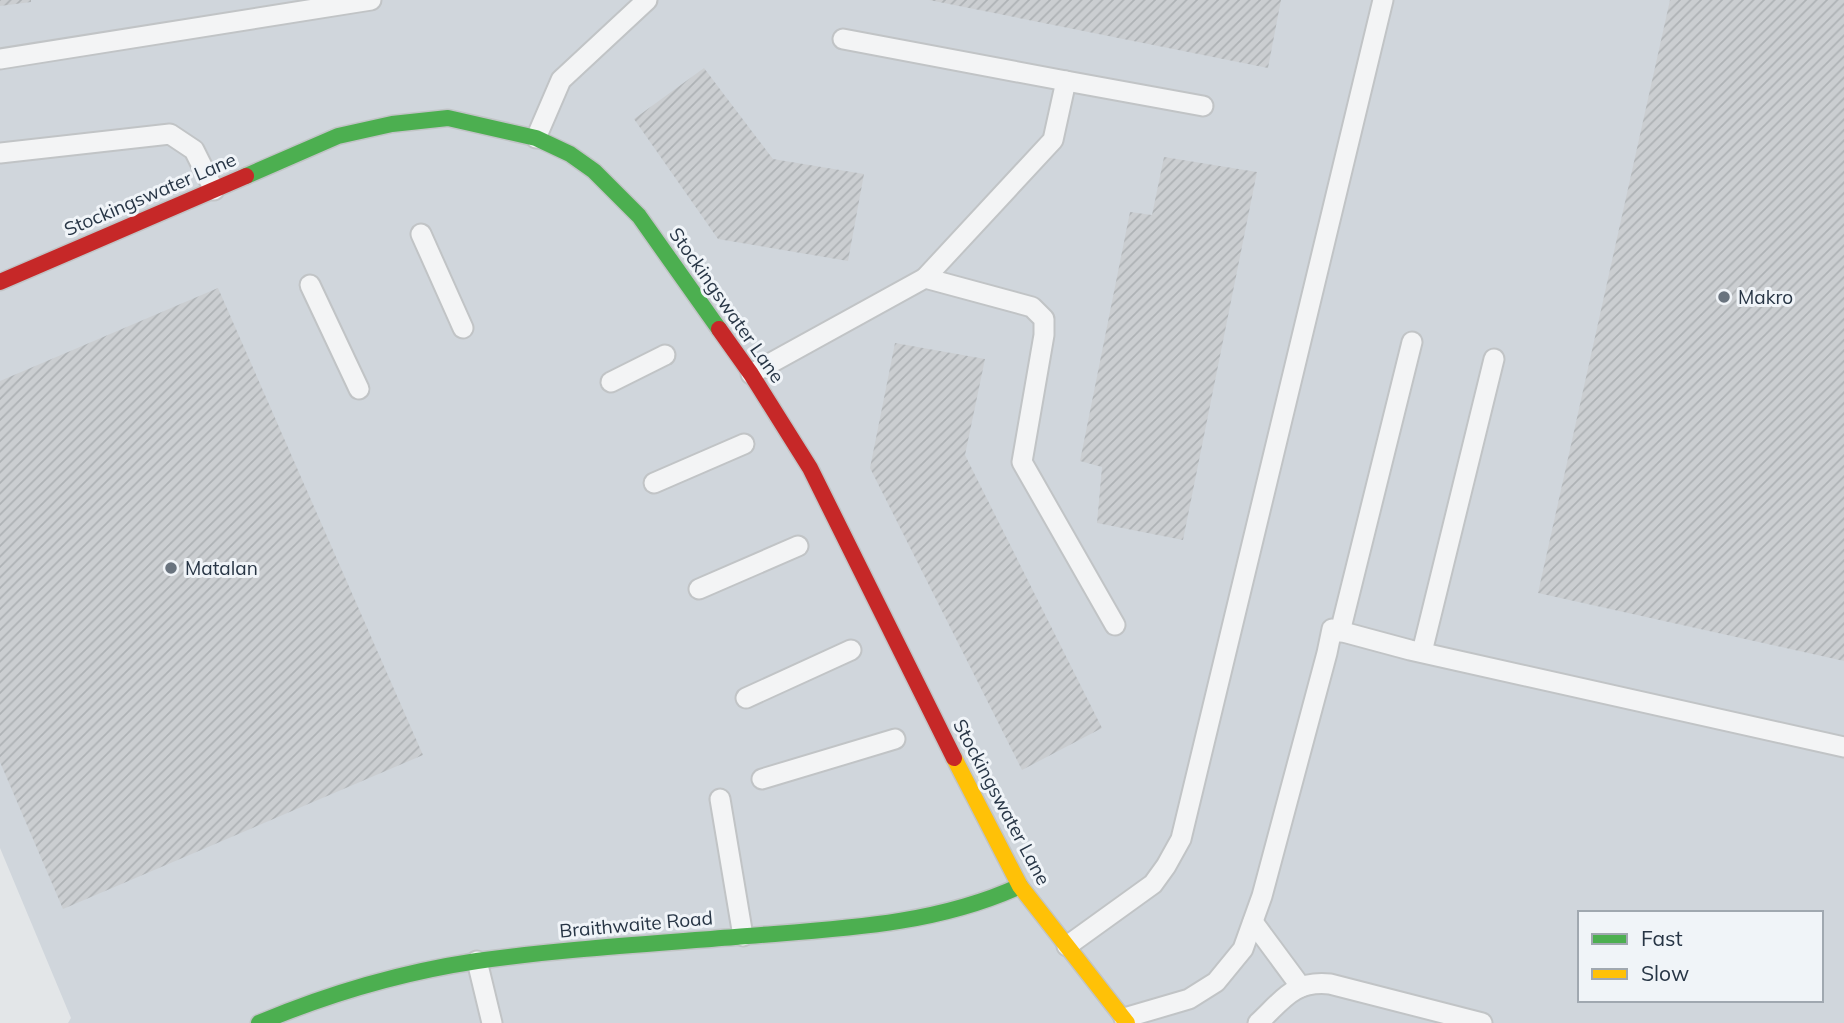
<svg xmlns="http://www.w3.org/2000/svg" width="1844" height="1023" viewBox="0 0 1844 1023" font-family="Mulish,sans-serif">
<style>
.built{fill:#d0d6dc;fill-rule:evenodd}
.building{fill:url(#building-hatch)}
.lines{fill:none;stroke-linecap:round;stroke-linejoin:round}
.lane-casing{stroke:#c1c4c6;stroke-width:23}
.fast-casing{stroke:#c1c4c6;stroke-width:19}
.slow-casing{stroke:#c1c4c6;stroke-width:19}
.jam-casing{stroke:#c1c4c6;stroke-width:19}
.lane{stroke:#f3f4f5;stroke-width:19}
.fast{stroke:#4caf50;stroke-width:16}
.slow{stroke:#ffc107;stroke-width:16}
.jam{stroke:#c62828;stroke-width:16}
.poi-dot{fill:#69737e;stroke:#f0f4f8;stroke-width:2.5}
.labels{text-anchor:middle;dominant-baseline:central;stroke-width:6;stroke-linejoin:round;paint-order:stroke}
.street-label{font-size:19px;fill:#273545;stroke:#f0f4f8}
.poi-label{font-size:19px;fill:#273545;stroke:#f0f4f8;text-anchor:start}
</style>
<defs>
<pattern id="building-hatch" width="6" height="6" patternUnits="userSpaceOnUse" patternTransform="scale(1.75)"><rect width="6" height="6" fill="#cbced1"/><path d="M-1 1l2-2M0 6l6-6M5 7l2-2" fill="none" stroke="#aeb2b5"/></pattern>
</defs>
<rect width="100%" height="100%" fill="#e3e6e8"/>
<!-- built -->
<path class="built" d="M0,0H1844V1023H68L71,1018L0,848ZM1580,913H1821V1000H1580Z"/>
<!-- building -->
<g class="building">
<path d="M0,0H31V2L0,6Z"/>
<path d="M929,0H1281L1268,68Z"/>
<path d="M1670,0H1844V661L1538,593Z"/>
<path d="M704,68L773,159L864,174L848,261L718,239L634,119Z"/>
<path d="M1164,157L1257,172L1183,540L1097,523L1102,467L1080,461L1130,212L1152,215Z"/>
<path d="M218,288L423,755L63,909L0,762V381Z"/>
<path d="M895,343L985,359L965,455L1102,728L1022,770L870,468Z"/>
</g>
<g class="lines">
<defs>
<g id="lane">
<path d="M843,39L1066,81L1053,140L925,278"/>
<path d="M0,59L371,0"/>
<path d="M1066,81L1203,106"/>
<path d="M536,138L561,80L647,0"/>
<path d="M0,153L170,134L194,150L214,190"/>
<path d="M421,234L463,328"/>
<path d="M310,285L359,389"/>
<path d="M751,374L925,278L1032,307L1044,319V335L1022,462L1115,625"/>
<path d="M611,382L665,355"/>
<path d="M654,483L744,444"/>
<path d="M699,589L798,546"/>
<path d="M1340,632L1412,342"/>
<path d="M1422,652L1494,359"/>
<path d="M746,698L851,650"/>
<path d="M762,779L895,739"/>
<path d="M720,799L743,936"/>
<path d="M1253,922L1301,987"/>
<path d="M1067,946L1153,884L1166,866L1181,839L1383,0"/>
<path d="M477,961L492,1023"/>
<path d="M1124,1018L1189,999L1216,982L1243,949L1262,896L1327,653L1332,629L1410,650L1844,747"/>
<path d="M1258,1023C1282,1001 1293,980 1330,984L1482,1023"/>
</g>
<g id="fast">
<path d="M246,176L338,136L392,124L448,118L536,138L570,154L594,171L639,216L719,329"/>
<path d="M259,1023C328,994 403,972 477,961C563,949 649,944 735,937C831,929 931,927 1020,886"/>
</g>
<path id="slow" d="M954,758L1020,886L1127,1023"/>
<g id="jam">
<path d="M0,282L246,176"/>
<path d="M719,329L751,374L810,468L954,758"/>
</g>
</defs>
<!-- lane casing -->
<use href="#lane" class="lane-casing"/>
<!-- fast casing -->
<use href="#fast" class="fast-casing"/>
<!-- slow casing -->
<use href="#slow" class="slow-casing"/>
<!-- jam casing -->
<use href="#jam" class="jam-casing"/>
<!-- lane -->
<use href="#lane" class="lane"/>
<!-- fast -->
<use href="#fast" class="fast"/>
<!-- slow -->
<use href="#slow" class="slow"/>
<!-- jam -->
<use href="#jam" class="jam"/>
</g>
<!-- markers -->
<g class="poi-dot">
<circle cx="1724" cy="297" r="7"/>
<circle cx="171" cy="568" r="7"/>
</g>
<g class="labels">
<!-- street labels -->
<g class="street-label">
<text transform="translate(150 194) rotate(-23)">Stockingswater Lane</text>
<text transform="translate(727 305) rotate(55)">Stockingswater Lane</text>
<text transform="translate(1002 802) rotate(62)">Stockingswater Lane</text>
<text transform="translate(636 924) rotate(-5)">Braithwaite Road</text>
</g>
<!-- poi labels -->
<g class="poi-label">
<text x="1738" y="297">Makro</text>
<text x="185" y="568">Matalan</text>
</g>
</g>
<!-- legend -->
<rect x="1578" y="911" width="245" height="91" fill="#f0f4f8" stroke="#a0a8b0" stroke-width="2"/>
<rect x="1592" y="934" width="35" height="10" fill="#4caf50" stroke="#a0a8b0" stroke-width="2"/>
<text x="1641" y="946" font-size="21" fill="#273545">Fast</text>
<rect x="1592" y="969" width="35" height="10" fill="#ffc107" stroke="#a0a8b0" stroke-width="2"/>
<text x="1641" y="981" font-size="21" fill="#273545">Slow</text>
</svg>
